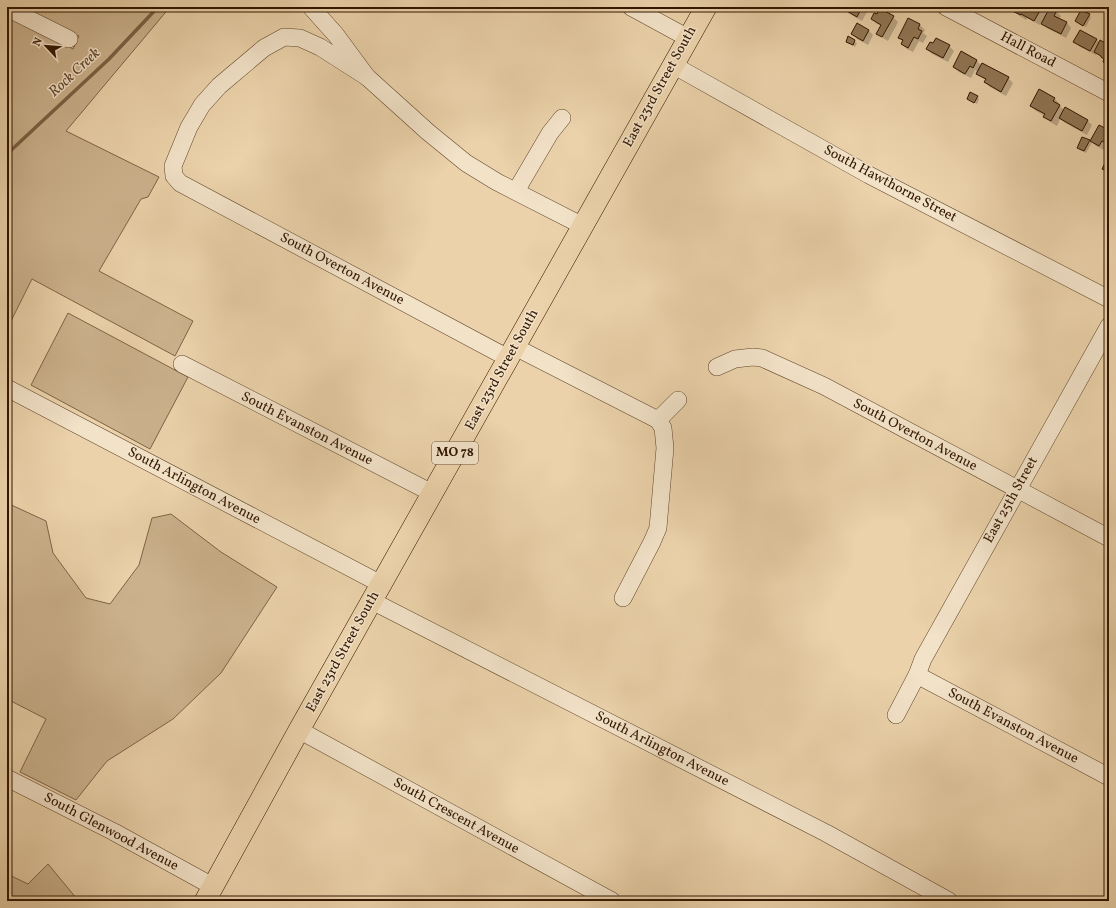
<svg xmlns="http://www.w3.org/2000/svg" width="1116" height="908" viewBox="0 0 1116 908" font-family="Vollkorn,serif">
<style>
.green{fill:#cbb28d;stroke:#7e6446}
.shadow{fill:#0003}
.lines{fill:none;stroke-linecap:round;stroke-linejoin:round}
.stream{stroke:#7b6043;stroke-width:3.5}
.building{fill:#927858;stroke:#311600}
.minor-casing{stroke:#60452a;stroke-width:18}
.major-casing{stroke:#311600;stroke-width:22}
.minor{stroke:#f2e2c8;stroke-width:17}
.major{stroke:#ebd2aa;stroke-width:21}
.labels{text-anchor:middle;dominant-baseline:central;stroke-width:3;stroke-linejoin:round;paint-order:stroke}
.shield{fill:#f2e2c8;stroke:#6b533c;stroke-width:1}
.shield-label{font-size:13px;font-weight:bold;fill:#311600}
.street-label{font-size:14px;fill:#311600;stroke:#f2e2c8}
.water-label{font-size:15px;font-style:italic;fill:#62482d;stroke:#f2e2c8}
</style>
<rect width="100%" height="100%" fill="#ebd2aa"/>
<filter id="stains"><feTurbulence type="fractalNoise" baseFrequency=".005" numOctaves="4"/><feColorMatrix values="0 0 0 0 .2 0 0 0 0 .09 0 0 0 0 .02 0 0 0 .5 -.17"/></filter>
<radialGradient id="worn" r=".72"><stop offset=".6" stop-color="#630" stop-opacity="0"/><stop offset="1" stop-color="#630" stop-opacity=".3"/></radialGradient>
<!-- green -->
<g class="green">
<path d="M39,7H170L66,131L159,177L148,197L141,199L99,271L193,321L175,356L32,279L7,329V15L73,49L79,36L34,15Z"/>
<path d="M68,313L188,377L150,449L31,385Z"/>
<path d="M7,503L46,521L53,553L86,598L110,604L139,565L152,518L171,514L221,552L277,587L221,673L173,719L107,761L76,800L20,772L46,719L7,699Z"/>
<path d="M48,864L77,899V901H7V874L28,884Z"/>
</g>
<!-- shadow -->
<g class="shadow">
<path d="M844,7H862L867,12L862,21L848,13L843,8Z"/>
<path d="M1015,7H1039L1047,14L1056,11L1061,16L1059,20L1067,23L1071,28L1066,38L1047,28L1041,22L1040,25L1027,18L1026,20L1018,15L1013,10Z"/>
<path d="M1089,15L1091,17L1086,27L1079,23Z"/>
<path d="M893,17L898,22L888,41L883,38L878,34L882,26L877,24L872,19Z"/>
<path d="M909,20L920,25L925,30L923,33L927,36L923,43L919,41L913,52L907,49L902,44L903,41L899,38Z"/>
<path d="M868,30L873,35L868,45L857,39L852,34Z"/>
<path d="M849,38L857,43L855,47L847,42Z"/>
<path d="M1096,39L1100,43L1109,46V67L1104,62L1105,60L1097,53L1096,55L1080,47L1075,42Z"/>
<path d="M949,46L954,51L948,62L932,54L927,49Z"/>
<path d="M962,53L977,61L982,66L1008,78L1013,83L1006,96L990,87L985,82L986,80L977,74L978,72L975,70L971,78L959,72L954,67Z"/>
<path d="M977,97L979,99L977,104L968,99Z"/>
<path d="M1054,98L1059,103V105L1064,110L1087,120L1092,125L1087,135L1065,123L1060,119L1057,126L1050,122L1045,117V116L1036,111L1031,106Z"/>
<path d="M1099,126L1109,131V146L1107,145L1104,150L1096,146L1092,142L1086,153L1080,150L1078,147L1089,141L1090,143Z"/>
</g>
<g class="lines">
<!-- stream -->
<path class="stream" d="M7,154L109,59L158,7"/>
</g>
<!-- building -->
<g class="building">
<path d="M842,7H862L857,17L842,8Z"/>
<path d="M1013,7H1042L1034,21L1021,14V15L1012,11Z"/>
<path d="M1050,7L1057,10L1054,16L1067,22L1061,34L1041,24Z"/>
<path d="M879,8L894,16L882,37L876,34L881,25L871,19L874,13L877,14Z"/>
<path d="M1081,10L1090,14L1083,26L1075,21Z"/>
<path d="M908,18L920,24L918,29L922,31L918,39L914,37L908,48L901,44L903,40L898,38Z"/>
<path d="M857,23L869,30L863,41L851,34Z"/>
<path d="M1080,30L1097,39L1090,51L1073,42Z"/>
<path d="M848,36L855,40L853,45L846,42Z"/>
<path d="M936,38L950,45L943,58L926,49L930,42L933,43Z"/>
<path d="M1100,40L1109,45V65L1103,62L1104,59L1101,57V56L1094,52Z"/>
<path d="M961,51L977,60L973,68L970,66L965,74L953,67Z"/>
<path d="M982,63L1009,77L1001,92L984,82L986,79L976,74Z"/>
<path d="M1039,89L1055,98L1053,101L1060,105L1051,121L1043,117L1045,114L1030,106Z"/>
<path d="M970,92L978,96L974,103L967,99Z"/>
<path d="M1065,107L1088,120L1082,131L1059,118Z"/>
<path d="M1099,125L1109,130V144L1102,141L1099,146L1090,141Z"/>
<path d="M1082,137L1090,140L1084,151L1077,148Z"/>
<path d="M1108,157L1109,158V172L1102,169Z"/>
</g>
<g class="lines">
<defs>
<g id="minor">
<path d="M311,7L336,35L367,77L428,132L466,163L497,182L583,226"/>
<path d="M631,7L688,38"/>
<path d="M946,7L1109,93"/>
<path d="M7,8L69,39"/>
<path d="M673,65L869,175L1109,299"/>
<path d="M367,77L320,47L300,38L284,37L264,48L219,86L202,105L189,127L173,166L174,176L180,183L508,358"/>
<path d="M516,191L550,133L562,118"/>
<path d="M515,347L658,420L663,428L665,448L658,528L652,542L623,598"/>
<path d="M182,364L432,493"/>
<path d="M717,367L735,359L753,357L762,358L824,386L1109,538"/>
<path d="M7,388L381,584"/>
<path d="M658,420L678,400"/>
<path d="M372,601L826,833L949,901"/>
<path d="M917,675L1109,777"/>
<path d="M896,715L917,675L923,659L1109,326"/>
<path d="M299,730L612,901"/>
<path d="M7,778L114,832L214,887"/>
</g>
<path id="major" d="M205,901L299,730L706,7"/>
</defs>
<!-- minor casing -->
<use href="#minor" class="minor-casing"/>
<!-- major casing -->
<use href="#major" class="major-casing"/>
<!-- minor -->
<use href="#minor" class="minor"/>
<!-- major -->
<use href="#major" class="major"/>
</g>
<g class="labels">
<!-- shield labels -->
<rect class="shield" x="432" y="442" width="46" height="22" rx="3"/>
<g class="shield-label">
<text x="455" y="453">MO 78</text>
</g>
<!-- street labels -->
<g class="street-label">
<text transform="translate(1028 50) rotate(28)">Hall Road</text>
<text transform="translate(660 87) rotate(-61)">East 23rd Street South</text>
<text transform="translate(890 184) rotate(28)">South Hawthorne Street</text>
<text transform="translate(342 269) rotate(28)">South Overton Avenue</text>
<text transform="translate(502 370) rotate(-61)">East 23rd Street South</text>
<text transform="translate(307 429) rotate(27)">South Evanston Avenue</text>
<text transform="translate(915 435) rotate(28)">South Overton Avenue</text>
<text transform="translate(194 486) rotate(28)">South Arlington Avenue</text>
<text transform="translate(1011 500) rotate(-61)">East 25th Street</text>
<text transform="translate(343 652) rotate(-61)">East 23rd Street South</text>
<text transform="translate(1013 726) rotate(28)">South Evanston Avenue</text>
<text transform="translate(662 749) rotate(27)">South Arlington Avenue</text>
<text transform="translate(456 816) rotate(29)">South Crescent Avenue</text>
<text transform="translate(111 832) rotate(28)">South Glenwood Avenue</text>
</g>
<!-- water labels -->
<g class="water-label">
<text transform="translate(75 73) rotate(-43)">Rock Creek</text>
</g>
</g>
<!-- margin -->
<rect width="1116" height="908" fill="none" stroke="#ebd2aa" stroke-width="24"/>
<rect x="8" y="8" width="1100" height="892" fill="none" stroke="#311600" stroke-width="2"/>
<rect x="12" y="12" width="1092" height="884" fill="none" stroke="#311600"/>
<!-- north arrow -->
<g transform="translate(46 46) rotate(296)" stroke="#f2e2c8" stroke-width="3" paint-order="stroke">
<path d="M0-3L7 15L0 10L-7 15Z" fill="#311600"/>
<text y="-6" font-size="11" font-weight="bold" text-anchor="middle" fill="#311600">N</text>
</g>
<rect width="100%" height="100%" filter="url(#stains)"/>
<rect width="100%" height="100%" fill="url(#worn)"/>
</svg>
